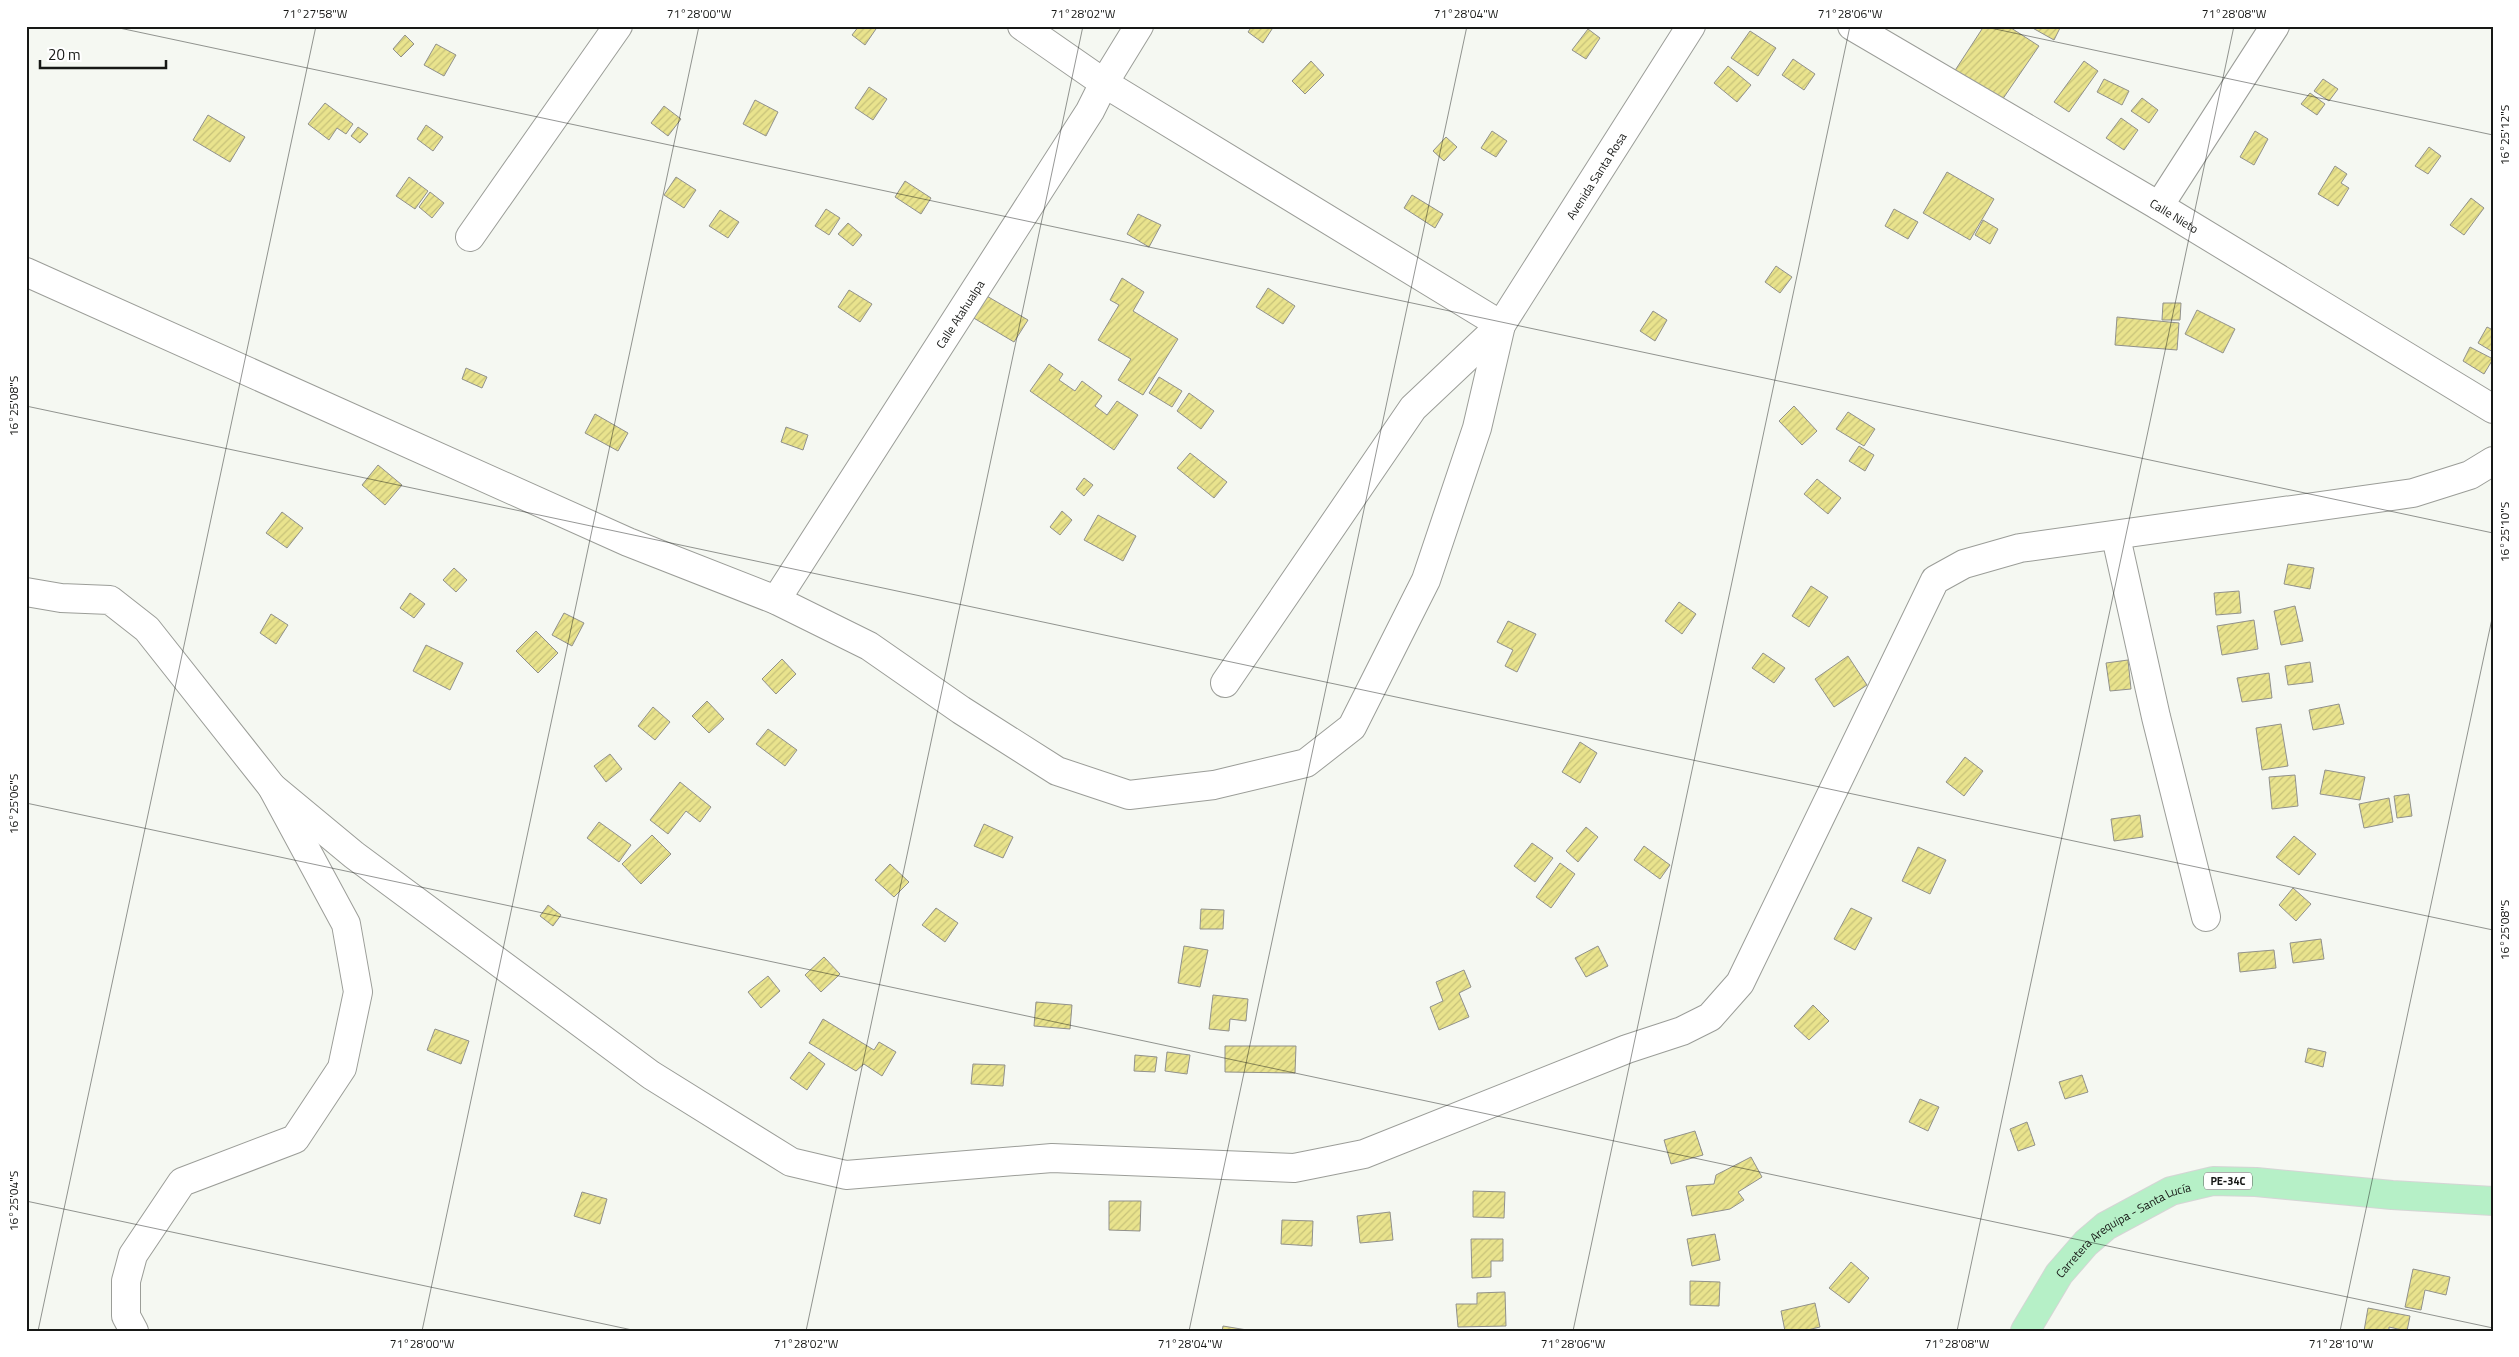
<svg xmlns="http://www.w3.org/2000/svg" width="2519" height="1357" viewBox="0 0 2519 1357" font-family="'Titillium Web',sans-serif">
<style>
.building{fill:url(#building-hatch);stroke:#91918c}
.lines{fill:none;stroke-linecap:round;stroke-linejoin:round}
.minor-casing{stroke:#9b9d98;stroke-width:30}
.primary-casing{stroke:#d5d5d5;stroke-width:30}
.minor{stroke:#fff;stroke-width:28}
.primary{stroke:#b6f0c7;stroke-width:28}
.ticks{fill:none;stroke:#171816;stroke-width:1;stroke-opacity:0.45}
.labels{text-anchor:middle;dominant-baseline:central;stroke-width:5;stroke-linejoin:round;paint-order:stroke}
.shield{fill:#fff;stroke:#5d5d5c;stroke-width:1}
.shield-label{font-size:11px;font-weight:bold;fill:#171816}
.street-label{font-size:12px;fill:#171816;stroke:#fff}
.neatline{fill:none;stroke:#171816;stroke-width:2}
.ticks-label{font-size:12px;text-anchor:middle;fill:#171816}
</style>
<defs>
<pattern id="building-hatch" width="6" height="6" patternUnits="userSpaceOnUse" patternTransform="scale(1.25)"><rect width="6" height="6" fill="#e9e38d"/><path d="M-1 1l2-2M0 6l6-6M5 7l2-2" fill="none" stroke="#c7c279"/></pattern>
</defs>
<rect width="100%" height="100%" fill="#f5f8f2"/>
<!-- building -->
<g class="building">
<path d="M859,26H878L865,45L852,35Z"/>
<path d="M1252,26H1274L1263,43L1248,32Z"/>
<path d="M1984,26H2008L2039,46L2000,103L1954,72Z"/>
<path d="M2029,26H2061L2054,40Z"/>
<path d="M1588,29L1600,38L1586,59L1572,50Z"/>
<path d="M1750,31L1776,48L1758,76L1731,58Z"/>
<path d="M405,35L414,44L401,57L393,49Z"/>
<path d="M436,44L456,55L444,76L424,65Z"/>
<path d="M1793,59L1815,74L1804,90L1782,75Z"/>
<path d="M1311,61L1324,75L1305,94L1292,81Z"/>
<path d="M2084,61L2098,71L2069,112L2054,102Z"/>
<path d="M1728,66L1751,85L1737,102L1714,83Z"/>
<path d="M2104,79L2129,91L2122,105L2097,92Z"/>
<path d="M2323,79L2338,89L2329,101L2314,91Z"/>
<path d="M869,87L887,99L873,120L855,108Z"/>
<path d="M2310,93L2325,104L2317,115L2301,104Z"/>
<path d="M2142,98L2158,110L2149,123L2131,111Z"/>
<path d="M755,100L778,112L766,136L743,124Z"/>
<path d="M325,103L353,124L346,134L337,128L329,140L308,124Z"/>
<path d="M664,106L681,119L668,136L651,123Z"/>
<path d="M208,115L245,137L230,162L193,140Z"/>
<path d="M2121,118L2138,130L2124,150L2106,138Z"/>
<path d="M426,125L443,137L433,151L417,139Z"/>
<path d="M358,127L368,134L360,143L351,136Z"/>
<path d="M1492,131L1507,141L1496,157L1481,148Z"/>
<path d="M2255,131L2268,139L2254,165L2240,157Z"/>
<path d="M1446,137L1457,147L1444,161L1433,151Z"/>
<path d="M2429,147L2441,156L2428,174L2415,166Z"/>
<path d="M2335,166L2347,174L2341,183L2349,188L2338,206L2318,194Z"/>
<path d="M1947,172L1994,199L1970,240L1923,213Z"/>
<path d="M409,177L428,191L415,209L396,196Z"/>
<path d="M676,177L696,190L684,208L664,195Z"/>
<path d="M905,181L931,198L921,214L895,197Z"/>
<path d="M430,192L444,203L432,218L419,207Z"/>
<path d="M1412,195L1443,214L1435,228L1404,208Z"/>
<path d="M2471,198L2484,208L2464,235L2450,225Z"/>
<path d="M826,209L840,218L829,235L815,226Z"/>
<path d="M1894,209L1918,222L1908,239L1885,226Z"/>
<path d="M720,210L739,222L728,238L709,226Z"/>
<path d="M1138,214L1161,225L1149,247L1127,234Z"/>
<path d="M1983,220L1998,229L1990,244L1975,235Z"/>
<path d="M848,223L862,235L853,246L838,234Z"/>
<path d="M1776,266L1792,277L1780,293L1765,282Z"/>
<path d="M1122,278L1144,292L1133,311L1178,339L1143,395L1118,380L1131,359L1098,340L1119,305L1110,300Z"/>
<path d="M1268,288L1295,306L1283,324L1256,307Z"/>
<path d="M849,290L872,304L860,322L838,307Z"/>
<path d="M985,295L1028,320L1014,342L972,317Z"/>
<path d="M2163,303H2181L2180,320H2162Z"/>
<path d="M2197,310L2235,329L2223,353L2185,334Z"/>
<path d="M1653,311L1667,320L1655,341L1640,331Z"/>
<path d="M2117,317L2179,323L2177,350L2115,345Z"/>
<path d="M2487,327L2493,330V352L2478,343Z"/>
<path d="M2470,347L2493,359L2484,374L2463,361Z"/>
<path d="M1049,364L1063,374L1059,380L1075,391L1082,381L1102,396L1095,406L1107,415L1117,401L1138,415L1114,450L1030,391Z"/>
<path d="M466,368L487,377L482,388L462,379Z"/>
<path d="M1159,377L1182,391L1172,407L1149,393Z"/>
<path d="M1189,393L1214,411L1201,429L1177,411Z"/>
<path d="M1794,406L1817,431L1802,445L1779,421Z"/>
<path d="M1848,412L1875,429L1864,446L1836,429Z"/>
<path d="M595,414L628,433L618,451L585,433Z"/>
<path d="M786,427L808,435L803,450L781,442Z"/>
<path d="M1859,446L1874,455L1865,471L1849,461Z"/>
<path d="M1190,453L1227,482L1214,498L1177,468Z"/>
<path d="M378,465L402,485L385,505L362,485Z"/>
<path d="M1084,478L1093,485L1084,496L1076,489Z"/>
<path d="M1817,479L1841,498L1828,514L1804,494Z"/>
<path d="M1062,511L1072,520L1060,535L1050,527Z"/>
<path d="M282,512L303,528L287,548L266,533Z"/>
<path d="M1098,515L1136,536L1123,561L1084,540Z"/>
<path d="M2288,564L2314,568L2310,589L2284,584Z"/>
<path d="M454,568L467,580L456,592L443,580Z"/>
<path d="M1811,586L1828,597L1809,627L1792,616Z"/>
<path d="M2239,591L2241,613L2216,615L2214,593Z"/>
<path d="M410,593L425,604L414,618L400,608Z"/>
<path d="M1679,602L1696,614L1682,634L1665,621Z"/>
<path d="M2295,606L2303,641L2281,645L2274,611Z"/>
<path d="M564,613L584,623L572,646L552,635Z"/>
<path d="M271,614L288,625L276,644L260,633Z"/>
<path d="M2254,620L2258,649L2222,655L2217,626Z"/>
<path d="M1508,621L1536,634L1517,672L1505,666L1513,650L1497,642Z"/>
<path d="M536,631L558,653L538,673L516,651Z"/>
<path d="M426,645L463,663L450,690L413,671Z"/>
<path d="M1763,653L1785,668L1774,683L1752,668Z"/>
<path d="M1848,656L1867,685L1834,707L1815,679Z"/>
<path d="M782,659L796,674L776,694L762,679Z"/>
<path d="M2128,660L2131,689L2110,691L2106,663Z"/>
<path d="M2310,662L2313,682L2288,685L2285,666Z"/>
<path d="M2269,673L2272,698L2242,702L2237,678Z"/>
<path d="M707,701L724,719L709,733L692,716Z"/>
<path d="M2339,704L2344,724L2313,730L2309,710Z"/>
<path d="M653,707L670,722L655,740L638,726Z"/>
<path d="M2281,724L2288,766L2262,770L2256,728Z"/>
<path d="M768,729L797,750L785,766L756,744Z"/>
<path d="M1580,742L1597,753L1580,783L1562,772Z"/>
<path d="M610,754L622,769L606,782L594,766Z"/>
<path d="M1965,757L1983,771L1964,796L1946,782Z"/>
<path d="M2325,770L2365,777L2360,800L2320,794Z"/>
<path d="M2295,775L2298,806L2272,809L2269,777Z"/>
<path d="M680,782L711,807L700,822L686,811L668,834L650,820Z"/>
<path d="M2409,794L2412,816L2397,818L2394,796Z"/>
<path d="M2389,798L2393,822L2364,828L2359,804Z"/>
<path d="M2140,815L2143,837L2114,841L2111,819Z"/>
<path d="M599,822L631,845L619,862L587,838Z"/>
<path d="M984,824L1013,837L1003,858L974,846Z"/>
<path d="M1586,827L1598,837L1578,862L1566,851Z"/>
<path d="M652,835L671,854L641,884L622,864Z"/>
<path d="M2294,836L2316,854L2299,875L2276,857Z"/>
<path d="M1532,843L1553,858L1535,882L1514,866Z"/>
<path d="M1644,846L1670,865L1660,879L1634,860Z"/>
<path d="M1918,847L1946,860L1930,894L1902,881Z"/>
<path d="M1560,863L1575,874L1551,908L1536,897Z"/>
<path d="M890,864L909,882L894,897L875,880Z"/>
<path d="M2293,888L2311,904L2296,921L2279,905Z"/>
<path d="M548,905L561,915L553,926L540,916Z"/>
<path d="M936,908L958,923L945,942L922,925Z"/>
<path d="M1851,908L1872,918L1855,950L1834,939Z"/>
<path d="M1201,909L1224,910L1223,929H1200Z"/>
<path d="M2321,939L2324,959L2293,963L2290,943Z"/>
<path d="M1184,946L1208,950L1200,987L1178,983Z"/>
<path d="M1598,946L1608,966L1586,977L1575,958Z"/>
<path d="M2274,950L2276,968L2240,972L2238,953Z"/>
<path d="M824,957L840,974L821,992L805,975Z"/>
<path d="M1464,970L1471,987L1459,993L1469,1017L1439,1030L1430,1007L1443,1001L1436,982Z"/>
<path d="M768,976L780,991L761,1008L748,992Z"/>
<path d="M1213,995L1248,999L1246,1021L1230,1019L1229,1031L1209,1029Z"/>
<path d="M1036,1002L1072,1005L1070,1029L1034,1026Z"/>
<path d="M1813,1005L1829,1021L1809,1040L1794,1026Z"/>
<path d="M823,1019L874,1050L879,1042L896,1052L882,1076L864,1064L856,1071L809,1043Z"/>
<path d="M435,1029L469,1041L461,1064L427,1050Z"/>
<path d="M1225,1046H1296L1295,1073L1225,1072Z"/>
<path d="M2308,1048L2326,1052L2323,1067L2305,1062Z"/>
<path d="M809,1052L825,1064L807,1090L790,1078Z"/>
<path d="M1167,1052L1190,1055L1187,1074L1165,1071Z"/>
<path d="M1135,1055L1157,1057L1155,1072L1134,1071Z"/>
<path d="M973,1064L1005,1065L1003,1086L971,1084Z"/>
<path d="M2082,1075L2088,1092L2065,1099L2059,1082Z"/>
<path d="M1920,1099L1939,1107L1928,1131L1909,1122Z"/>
<path d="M2027,1122L2035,1145L2018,1151L2010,1129Z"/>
<path d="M1695,1131L1703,1155L1671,1164L1664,1140Z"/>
<path d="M1751,1157L1762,1177L1738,1192L1744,1200L1730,1209L1692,1216L1686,1186L1714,1184L1716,1175Z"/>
<path d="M1473,1191L1505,1192L1504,1218L1473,1217Z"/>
<path d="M582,1192L607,1199L600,1224L574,1216Z"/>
<path d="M1109,1201H1141L1140,1231L1109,1230Z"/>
<path d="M1390,1212L1393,1240L1360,1243L1357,1216Z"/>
<path d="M1282,1220L1313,1221L1312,1246L1281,1244Z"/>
<path d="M1715,1234L1720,1260L1692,1266L1687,1239Z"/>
<path d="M1471,1239H1503V1261H1491V1277L1472,1278Z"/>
<path d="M1851,1262L1869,1278L1849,1303L1829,1288Z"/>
<path d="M2413,1269L2450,1277L2446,1295L2425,1290L2421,1310L2405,1307Z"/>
<path d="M1690,1281L1720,1282L1719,1306L1690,1305Z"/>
<path d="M1505,1292L1506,1326L1458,1327L1456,1304H1477V1293Z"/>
<path d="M1815,1303L1820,1327L1803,1331H1785L1781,1311Z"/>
<path d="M2368,1308L2410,1316L2407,1331L2389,1327V1331H2364Z"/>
<path d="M1223,1326L1253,1331H1222Z"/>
</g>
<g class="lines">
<defs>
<g id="minor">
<path d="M1022,26L1104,83L1501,325"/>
<path id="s1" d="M1852,26L2159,206L2493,409"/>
<path d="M2159,206L2275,26"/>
<path d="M470,237L618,26"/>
<path d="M26,272L628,542L776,600L869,646L961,710L1057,771L1129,795L1214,785L1306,763L1352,727L1426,580L1477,428L1501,325"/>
<path d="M2116,537L2156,717L2206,917"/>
<path d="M26,592L61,598L110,600L147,629L272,787L346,924L358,992L342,1068L295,1139L182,1182L133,1255L126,1281V1316L134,1331"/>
<path id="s2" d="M776,600L1090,111L1104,83L1139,26"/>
<path id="s3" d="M1225,683L1413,408L1501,325L1691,26"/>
<path d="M272,787L354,855L651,1075L791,1162L846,1175L1052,1158L1294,1168L1364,1154L1627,1049L1682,1031L1710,1017L1740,983L1935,580L1964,564L2020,548L2413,493L2470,475L2493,461"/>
</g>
<g id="primary">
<path id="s4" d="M2025,1331L2059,1274L2086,1243L2106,1226L2171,1191L2213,1181L2256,1182L2392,1195L2493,1201"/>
</g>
</defs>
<!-- minor casing -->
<use href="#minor" class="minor-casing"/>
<!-- primary casing -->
<use href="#primary" class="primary-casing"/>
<!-- minor -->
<use href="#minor" class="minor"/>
<!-- primary -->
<use href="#primary" class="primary"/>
</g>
<!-- ticks -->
<path class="ticks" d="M110,26L2493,533M1981,26L2493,135M26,406L2493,930M26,803L2493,1328M26,1201L637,1331M38,1331L316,26M422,1331L699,26M806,1331L1083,26M1189,1331L1467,26M1573,1331L1850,26M1957,1331L2234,26M2340,1331L2493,614"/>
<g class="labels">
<!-- shield labels -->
<rect class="shield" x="2204" y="1172.5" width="48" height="17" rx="4"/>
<g class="shield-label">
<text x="2228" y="1181">PE-34C</text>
</g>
<!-- street labels -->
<g class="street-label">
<text stroke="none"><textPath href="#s3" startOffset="631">Avenida Santa Rosa</textPath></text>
<text stroke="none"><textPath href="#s1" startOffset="374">Calle Nieto</textPath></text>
<text stroke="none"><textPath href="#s2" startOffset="340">Calle Atahualpa</textPath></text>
<text stroke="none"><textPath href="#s4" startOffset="146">Carretera Arequipa - Santa Lucía</textPath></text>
</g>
</g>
<!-- border -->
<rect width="2519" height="1357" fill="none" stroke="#ffffff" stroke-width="55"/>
<!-- scale -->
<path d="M40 60v8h126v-8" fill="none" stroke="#171816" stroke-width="2.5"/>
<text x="48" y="60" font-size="15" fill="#171816" stroke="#ffffff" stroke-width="4" paint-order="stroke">20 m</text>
<rect x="28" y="28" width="2464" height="1302" class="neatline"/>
<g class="ticks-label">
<text x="315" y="18">71°27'58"W</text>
<text x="699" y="18">71°28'00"W</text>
<text x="1083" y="18">71°28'02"W</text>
<text x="1466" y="18">71°28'04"W</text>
<text x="1850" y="18">71°28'06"W</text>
<text x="2234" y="18">71°28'08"W</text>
<text transform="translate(2505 135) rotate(-90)" y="4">16°25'12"S</text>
<text transform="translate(14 406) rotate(-90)" y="4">16°25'08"S</text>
<text transform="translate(2505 532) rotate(-90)" y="4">16°25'10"S</text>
<text transform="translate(14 804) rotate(-90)" y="4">16°25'06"S</text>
<text transform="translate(2505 930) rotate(-90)" y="4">16°25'08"S</text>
<text transform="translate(14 1201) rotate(-90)" y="4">16°25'04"S</text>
<text x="422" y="1348">71°28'00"W</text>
<text x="806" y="1348">71°28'02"W</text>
<text x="1190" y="1348">71°28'04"W</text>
<text x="1573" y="1348">71°28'06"W</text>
<text x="1957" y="1348">71°28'08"W</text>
<text x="2341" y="1348">71°28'10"W</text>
</g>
</svg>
